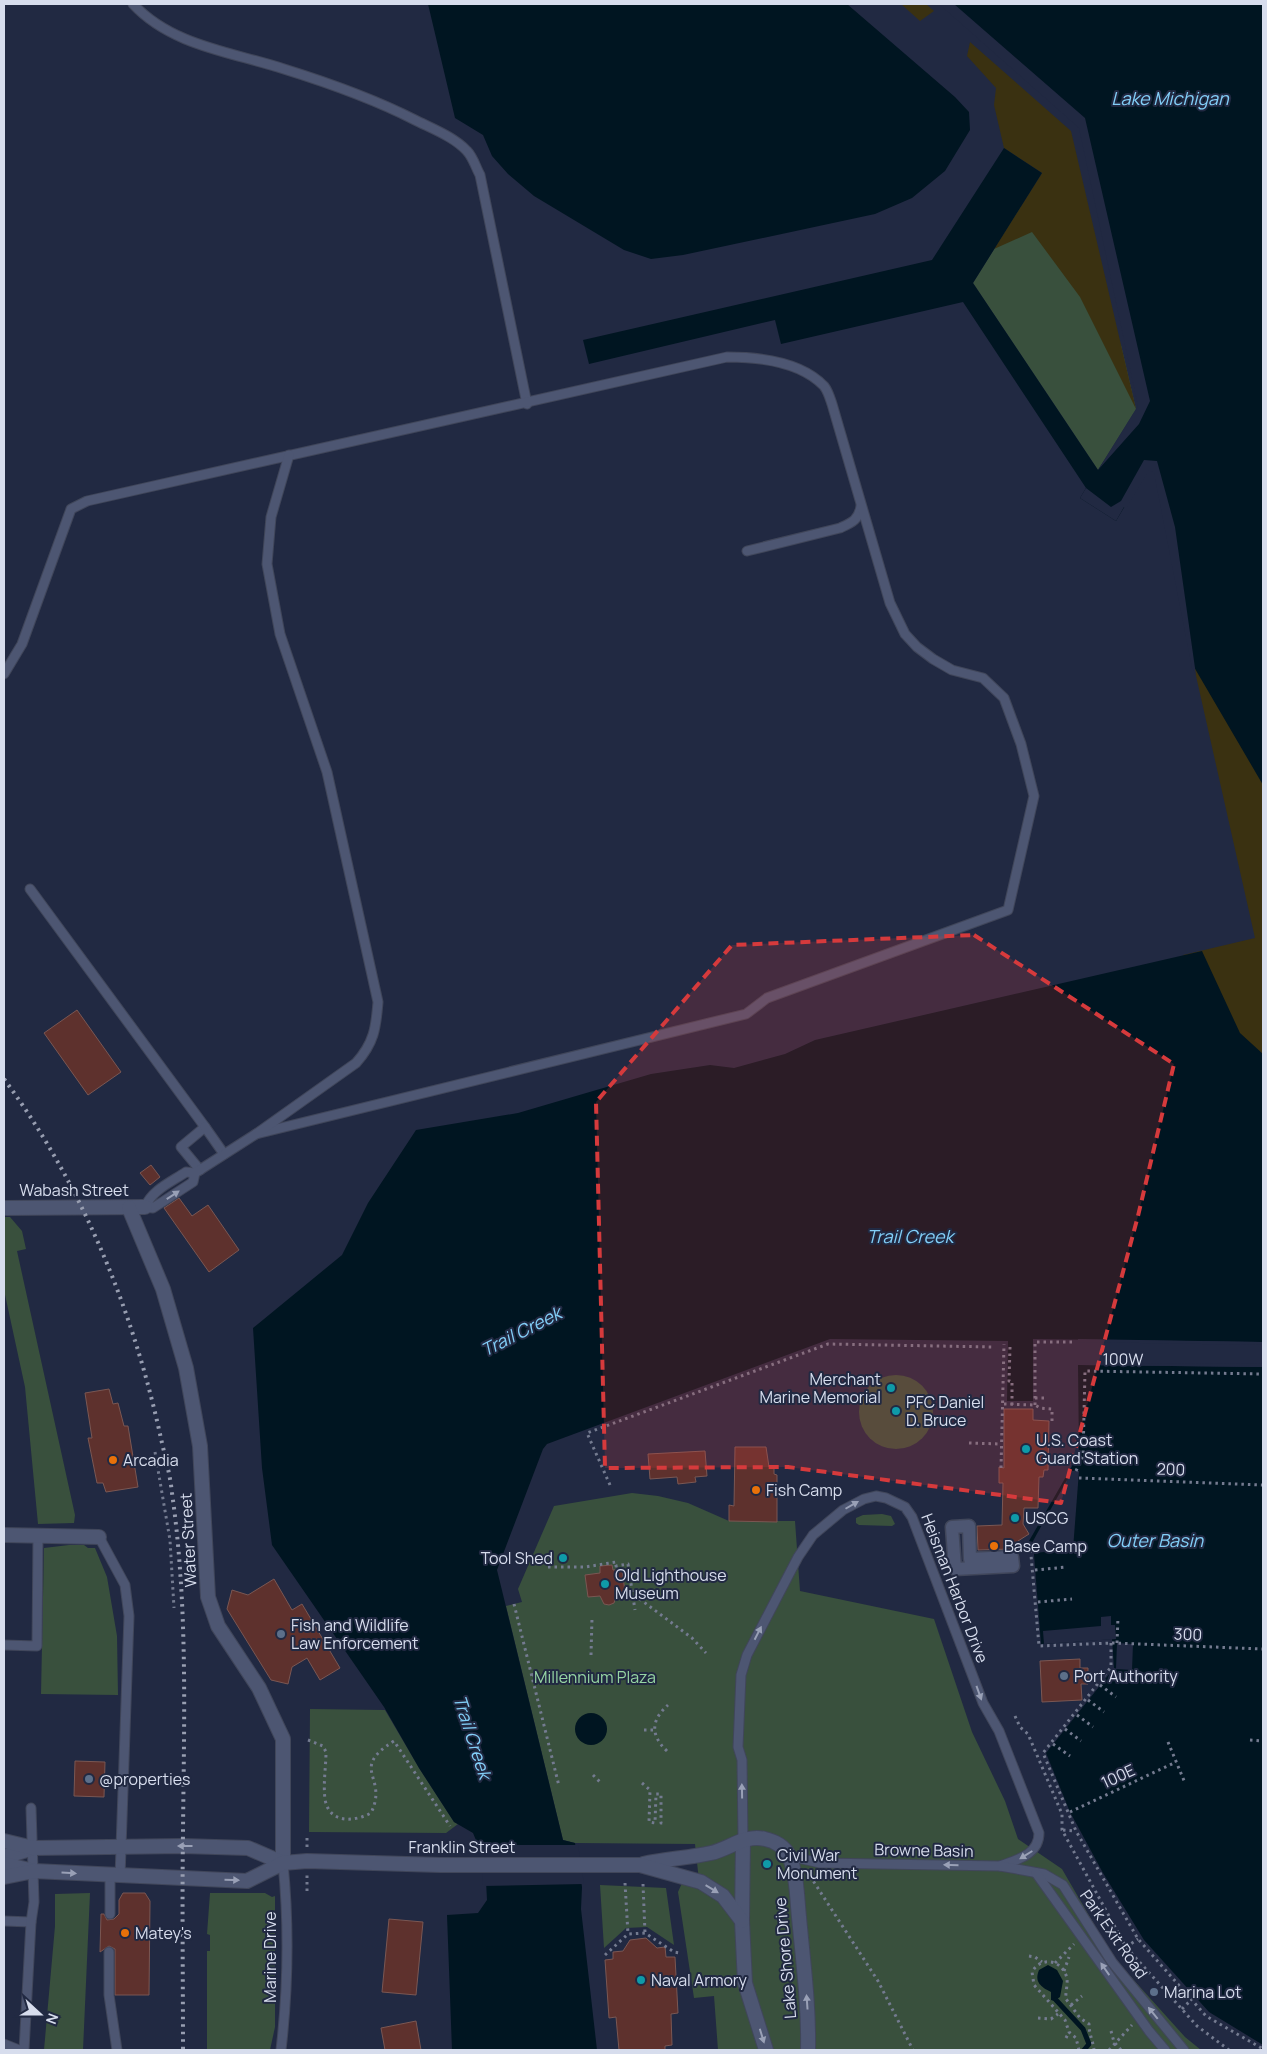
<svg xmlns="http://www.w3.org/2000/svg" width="1267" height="2054" viewBox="0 0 1267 2054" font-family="Manrope,sans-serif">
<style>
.green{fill:#39503d}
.sand{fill:#3a3111}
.water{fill:#001521}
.pier{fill:#212942}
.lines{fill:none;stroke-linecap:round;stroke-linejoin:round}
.stream{stroke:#001521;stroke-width:5}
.building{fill:#5e312d;stroke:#7a5753}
.service-casing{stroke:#40465a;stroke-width:11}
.pedestrian-casing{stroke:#40465a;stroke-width:15}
.minor-casing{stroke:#40465a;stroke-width:16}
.tertiary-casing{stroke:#40465a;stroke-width:16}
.path{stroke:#747b90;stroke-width:3;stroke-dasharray:2.5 4;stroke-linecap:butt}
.service{stroke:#4d5672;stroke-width:9}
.pedestrian{stroke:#4d5672;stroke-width:12}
.minor{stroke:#4d5672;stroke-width:14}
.tertiary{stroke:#4d5672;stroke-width:14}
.rail{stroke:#989eb1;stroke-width:4;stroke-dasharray:2.5 5;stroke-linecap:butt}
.oneway{fill:#99a0b6}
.marked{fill:#d63a3c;fill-opacity:0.2;stroke:#d63a3c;stroke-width:4;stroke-dasharray:10 6;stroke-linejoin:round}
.culture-dot{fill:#0f9aa8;stroke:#212942;stroke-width:2}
.food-dot{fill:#e8710a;stroke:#212942;stroke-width:2}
.service-dot{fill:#5c6f8a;stroke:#212942;stroke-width:2}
.labels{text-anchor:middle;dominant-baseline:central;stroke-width:4;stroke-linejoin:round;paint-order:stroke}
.street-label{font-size:16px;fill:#d7dded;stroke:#212942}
.poi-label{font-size:16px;fill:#d7dded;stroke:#212942;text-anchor:start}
.park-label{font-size:16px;fill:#96d5a3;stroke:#212942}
.water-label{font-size:18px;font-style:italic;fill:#82cef7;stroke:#212942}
</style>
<rect width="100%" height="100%" fill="#212942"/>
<!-- green -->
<g class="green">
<path d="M1021,206L1121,345L1136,409L1098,470L973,283Z"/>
<path d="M4,1217H10L22,1231L26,1249L17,1251L75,1515L74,1523L38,1524L25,1387L4,1290Z"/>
<circle cx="896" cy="1412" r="37"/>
<path d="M632,1493L658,1496L688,1503L729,1521H795L800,1591L934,1619L972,1732L1005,1801L1018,1839L1062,1869L1113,1957L1185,2037L1201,2050H718L714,1996L694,1998L678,1892L682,1883L700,1890L695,1844L575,1843L563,1840L506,1606L522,1602L518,1589L554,1506Z"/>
<path d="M882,1514L891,1516L895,1524L892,1526L859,1525L856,1523V1518L863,1515Z"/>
<path d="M69,1545H84L88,1548H95L107,1577L117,1636L118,1695L41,1694L44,1548Z"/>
<path d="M310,1709L385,1710L419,1768L454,1822L458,1824L446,1833L309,1832Z"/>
<path d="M600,1885L666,1888L674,1945L647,1927L626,1928L604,1948Z"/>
<path d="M90,1893L83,2050H44L55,1926V1894Z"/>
<path d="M210,1893H265L272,1897L275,1896V2027L270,2050H207V1951H210V1935L207,1934Z"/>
</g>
<!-- sand -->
<g class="sand">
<path d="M901,4H926L934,11L920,21Z"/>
<path d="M970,42L1071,131L1136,409L1080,297L1032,232L994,249L1042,173L1004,148L994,105L996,88L967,56Z"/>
<path d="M1150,401L1263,427V1070L1183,955L1255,938L1194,667Z"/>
</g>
<!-- water -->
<g class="water">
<path d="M428,4H847L955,97L969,112L970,130L945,171L912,198L875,214L683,255L651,259L624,250L534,196L508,174L492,156L483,135L455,118Z"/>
<path d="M941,4H1263V785L1194,667L1156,471L1148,467L1116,521L1080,498L1086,488L963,302L781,344L775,320L589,364L583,340L932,260L1004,148L1042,173L973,283L1098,470L1141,406L1082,127Z"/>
<path d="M1202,951L1240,1033L1263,1054V1342L1033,1339V1401H1007L1008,1341L830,1339L547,1444L543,1449L497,1570L563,1840L575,1843L582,1887L581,1909L597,2050H452L447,1915L478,1913L487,1900L485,1862L473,1833L454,1822L419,1768L384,1707L272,1545L262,1468L253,1328L342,1255L368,1203L416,1130L518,1113L651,1074L710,1065L734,1068L785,1054L815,1040Z"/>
<path d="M1078,1365L1263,1367V2045L1209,2012L1144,1940L1103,1873L1070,1812L1046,1753L1114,1668L1112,1639L1041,1644L1033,1542L1029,1541L1079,1454Z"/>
<circle cx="591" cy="1729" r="16"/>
<path d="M1048,1965L1057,1970L1063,1981L1060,1997L1054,2001L1051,2000V1992C1041,1987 1034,1982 1039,1970Z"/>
</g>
<!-- pier -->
<g class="pier">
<path d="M939,4H954L1085,118L1150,401L1139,424L1098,470L1138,406L1079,128Z"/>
<path d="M1144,460L1157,461L1175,527L1196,675L1192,668L1154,473L1149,470L1127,507H1124L1116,521L1080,498L1086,488L1111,507L1121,501Z"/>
<path d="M1078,1339L1263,1342V1345L1078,1342Z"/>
<path d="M1078,1363L1263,1364V1367L1078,1365Z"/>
<path d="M1072,1471H1079L1073,1549L1034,1553L1033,1541Z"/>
<path d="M1111,1616V1625H1115L1116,1639L1044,1644L1043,1631L1101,1626V1617Z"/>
<path d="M1117,1643L1133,1644L1132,1670L1116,1669Z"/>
<path d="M475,1845H578L584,1884L483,1886L482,1863Z"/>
</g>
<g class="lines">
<!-- stream -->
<path class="stream" d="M1056,2000L1083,2029L1089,2044L1084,2050"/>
</g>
<!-- building -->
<g class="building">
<path d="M77,1010L121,1072L88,1095L44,1033Z"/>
<path d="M151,1165L160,1177L150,1185L140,1173Z"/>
<path d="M179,1198L192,1216L208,1205L239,1250L209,1272L164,1208Z"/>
<path d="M109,1389L113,1404L118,1403L124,1426H128L138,1487L106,1492L103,1483H97L88,1438H92L85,1393Z"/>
<path d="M1004,1409H1033V1420L1049,1421L1048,1470H1044L1043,1477H1039L1038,1508H1024L1023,1524L1029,1534L1018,1541V1552L1012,1549L978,1550L977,1526L1002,1525L1003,1483H999V1467L1004,1468Z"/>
<path d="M735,1447H766L769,1467H774V1474L777,1475V1522L729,1521V1505L734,1506Z"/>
<path d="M705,1451L707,1476L695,1477L696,1482L678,1484L677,1477L650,1479L648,1454Z"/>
<path d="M612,1565L613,1570L622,1569L625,1592L617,1593L614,1603L609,1605L604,1604L600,1596L588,1597L585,1575L600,1573V1566Z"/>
<path d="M274,1579L292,1610L302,1604L340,1668L320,1680L307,1658L292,1667L288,1684L271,1680L227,1609L232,1590L248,1595Z"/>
<path d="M1080,1659V1668H1088V1684H1081L1082,1700L1042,1702L1040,1661Z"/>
<path d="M75,1761L105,1762L104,1797L74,1796Z"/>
<path d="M123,1893H145L150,1901L149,1995H115V1949L109,1946L100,1952L101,1914H104L107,1920L114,1919L119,1914V1900Z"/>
<path d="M389,1919L423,1922L416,1995L382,1992Z"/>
<path d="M646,1938L657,1948L665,1947L666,1957H675L678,2013L671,2014L672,2045L665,2046V2050H619L616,2017L609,2018L605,1960L613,1959V1952L623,1951L630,1940Z"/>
<path d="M416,2021L421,2050H385L381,2028Z"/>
</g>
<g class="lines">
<defs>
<g id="service">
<path d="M133,4C172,46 232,52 284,69C329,83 374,99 415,120C433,129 454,137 467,151C473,157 476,168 480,175L527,404"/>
<path d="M747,551L840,528C851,523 859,520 861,506"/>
<path d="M4,674L22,644L71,509L87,501L727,357C759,357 801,362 824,386C828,391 830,398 832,404L890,603L905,634L917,647L933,659L952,670L983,678L1004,698L1021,744L1034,796L1008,910L767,998L746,1014L256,1134"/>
<path d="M30,889L205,1127L181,1147L200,1170"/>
<path d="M205,1127L224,1154"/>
<path d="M195,1173L193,1182L153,1208L145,1207C152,1190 171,1182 186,1172L195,1173L256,1134L356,1063C374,1043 376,1028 378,1002L327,772L280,634L267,564L271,517L289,455"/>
<path d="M99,1537L125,1585L129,1616L120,1877"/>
<path d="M4,1645L37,1646L38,1536"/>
<path d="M743,1840L742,1760L738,1747L741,1675L747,1655L798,1557L813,1535L843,1510L864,1499L876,1496L886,1498L905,1507L912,1517L983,1703L999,1731L1039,1833C1039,1855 1016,1860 1000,1866"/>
<path d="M789,1856L820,1863L1000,1866L1044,1874L1063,1885L1112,1962L1184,2050"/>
<path d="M1036,1873L1149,2031L1165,2050"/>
<path d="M110,1875V1914"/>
<path d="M4,1921L31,1922"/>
<path d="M109,1952V1995L117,2050"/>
<path d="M4,2044L19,2050"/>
<path d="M24,2050L31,1922L34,1902L31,1808"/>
<path d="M281,2050C288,1989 289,1924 283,1863"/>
</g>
<path id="pedestrian" d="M969,1526L970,1559L1012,1557L1013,1566L955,1569L952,1527Z"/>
<g id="minor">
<path d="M4,1208L145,1207"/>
<path d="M129,1208L163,1289L186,1368L200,1446L208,1597L218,1626L259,1688L283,1739V1863"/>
<path d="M4,1535L99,1537"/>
<path d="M4,1857L33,1848"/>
<path d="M4,1864L34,1871"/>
</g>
<g id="tertiary">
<path d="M743,1840L742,1921L745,1983L766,2050"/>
<path d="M4,1841L33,1848L183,1846L248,1848L283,1863"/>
<path d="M643,1864C665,1859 688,1858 711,1853C729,1849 745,1834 765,1839C775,1841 785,1847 789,1856C797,1874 797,1898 799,1917C803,1961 809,2006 808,2050"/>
<path d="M4,1877L34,1871L247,1881L283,1863L307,1861L440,1865H640L701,1882L723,1896L742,1921"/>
</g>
</defs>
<!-- service casing -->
<use href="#service" class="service-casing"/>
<!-- pedestrian casing -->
<use href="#pedestrian" class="pedestrian-casing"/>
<!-- minor casing -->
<use href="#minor" class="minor-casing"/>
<!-- tertiary casing -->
<use href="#tertiary" class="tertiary-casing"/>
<!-- path -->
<g class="path">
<path d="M1010,1347L1009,1381H1012V1405"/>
<path d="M1035,1398H1045"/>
<path d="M1004,1404L1035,1405L1040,1408L1052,1409V1425"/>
<path d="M1035,1405V1342H1075"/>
<path d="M969,1443L1001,1444"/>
<path d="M155,1452L170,1540L174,1608"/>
<path d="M1001,1468L1004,1344"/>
<path d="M1076,1471L1083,1456L1085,1371L1263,1374"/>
<path d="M1079,1478L1263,1485"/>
<path d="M610,1485L587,1433L828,1344L993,1347"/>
<path d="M1030,1544L1039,1646L1113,1643L1263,1649"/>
<path d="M548,1567H585L616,1562V1566L628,1564L635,1610"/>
<path d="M1035,1570L1067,1567"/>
<path d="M615,1596L633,1594L692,1638L706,1653"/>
<path d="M1038,1602L1072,1599"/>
<path d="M514,1604L559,1786"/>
<path d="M1111,1643V1667L1043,1753L1076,1831L1138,1939L1206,2016L1263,2049"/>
<path d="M1117,1643L1118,1617"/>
<path d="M591,1655L592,1618"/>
<path d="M532,1675L539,1674"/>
<path d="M1100,1685L1116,1697"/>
<path d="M1088,1700L1104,1712"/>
<path d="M1077,1715L1093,1727"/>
<path d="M1015,1716L1020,1727L1028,1734L1062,1814V1830L1126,1947L1197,2026L1229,2050"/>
<path d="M1065,1729L1081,1741"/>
<path d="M644,1730H653"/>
<path d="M308,1740L323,1746L326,1752C326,1766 323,1784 325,1799C329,1824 354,1822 371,1813C389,1776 348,1770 394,1741L450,1826"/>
<path d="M1250,1740L1263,1741"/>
<path d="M1168,1742L1185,1783"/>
<path d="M1053,1744L1070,1756"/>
<path d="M667,1751C650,1735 651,1720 668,1705"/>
<path d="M593,1775L602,1784"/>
<path d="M642,1783L650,1790L649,1822L655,1823L656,1794H661V1823H666"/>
<path d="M1070,1812L1176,1762"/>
<path d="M1063,1830L1076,1831"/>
<path d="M307,1847V1834"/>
<path d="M810,1876L878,1981L913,2050"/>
<path d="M625,1883L628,1934"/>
<path d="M643,1884L645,1933"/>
<path d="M307,1891V1874"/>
<path d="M1126,1947L1138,1939"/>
<path d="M605,1955L628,1934L645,1933L674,1952L680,1953"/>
<path d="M1029,1956L1035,1957L1042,1962"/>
<path d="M1055,1963L1074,1944"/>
<path d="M1064,1971L1069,1957"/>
<path d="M1071,2005L1082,1996"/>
<path d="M1182,2009L1191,2000"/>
<path d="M1038,2018L1051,2019L1058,2014"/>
<path d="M1111,2031L1114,2042L1121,2050"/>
<path d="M1066,2038L1069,2032"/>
<path d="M1079,2050L1076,2038L1069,2032L1065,2020L1034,1985L1032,1972C1040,1957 1060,1959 1066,1975C1069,1983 1065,1991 1066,1999L1080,2018L1089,2024C1089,2034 1093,2041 1094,2050"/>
<path d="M1109,2050L1132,2025"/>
</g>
<!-- service -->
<use href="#service" class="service"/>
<!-- pedestrian -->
<use href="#pedestrian" class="pedestrian"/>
<!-- minor -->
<use href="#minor" class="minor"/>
<!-- tertiary -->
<use href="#tertiary" class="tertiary"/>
<!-- rail -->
<path class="rail" d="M4,1079C81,1183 132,1307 160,1434C164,1453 170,1473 172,1493C188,1606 184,1719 183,1832C182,1905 183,1978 183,2050"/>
</g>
<!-- one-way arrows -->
<defs><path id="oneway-solid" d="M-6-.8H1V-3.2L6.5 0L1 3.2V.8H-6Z" transform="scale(1.25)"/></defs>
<g class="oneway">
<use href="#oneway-solid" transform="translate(173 1195) rotate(-33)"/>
<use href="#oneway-solid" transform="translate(852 1505) rotate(-30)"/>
<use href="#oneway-solid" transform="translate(758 1633) rotate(-63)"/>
<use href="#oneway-solid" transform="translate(979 1693) rotate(70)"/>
<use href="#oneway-solid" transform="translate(742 1791) rotate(-91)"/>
<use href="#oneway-solid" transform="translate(185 1846) rotate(-180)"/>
<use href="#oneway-solid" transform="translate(1026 1855) rotate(148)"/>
<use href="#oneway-solid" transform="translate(951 1865) rotate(-179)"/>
<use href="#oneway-solid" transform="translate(69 1873) rotate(3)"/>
<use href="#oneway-solid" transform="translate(232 1880) rotate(2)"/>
<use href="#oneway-solid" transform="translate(712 1889) rotate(31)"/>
<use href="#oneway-solid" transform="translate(1105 1969) rotate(-125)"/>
<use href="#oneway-solid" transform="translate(807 2002) rotate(-94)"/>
<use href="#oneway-solid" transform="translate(1153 2013) rotate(-129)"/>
<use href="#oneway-solid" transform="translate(762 2036) rotate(73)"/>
</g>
<!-- marked area -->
<path class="marked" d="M974,935L1174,1064L1138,1216L1061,1503L788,1467L605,1468L596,1102L732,945Z"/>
<!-- markers -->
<g class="culture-dot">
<circle cx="891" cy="1388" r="5"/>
<circle cx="896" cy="1411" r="5"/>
<circle cx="1026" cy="1449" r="5"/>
<circle cx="1015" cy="1518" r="5"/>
<circle cx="563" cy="1558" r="5"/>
<circle cx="605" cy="1584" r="5"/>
<circle cx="767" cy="1864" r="5"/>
<circle cx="641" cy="1980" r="5"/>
</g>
<g class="food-dot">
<circle cx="113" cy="1460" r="5"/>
<circle cx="756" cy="1490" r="5"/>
<circle cx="994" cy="1546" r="5"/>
<circle cx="125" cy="1933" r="5"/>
</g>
<g class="service-dot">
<circle cx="281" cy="1634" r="5"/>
<circle cx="1064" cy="1676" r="5"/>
<circle cx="89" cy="1779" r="5"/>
<circle cx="1154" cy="1992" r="5"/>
</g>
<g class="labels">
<!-- street labels -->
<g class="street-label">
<text x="74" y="1190">Wabash Street</text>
<text transform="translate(1123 1359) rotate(1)">100W</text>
<text transform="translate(1171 1469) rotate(2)">200</text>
<text transform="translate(188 1540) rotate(-93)">Water Street</text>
<text transform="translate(955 1588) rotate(69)">Heisman Harbor Drive</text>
<text transform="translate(1188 1634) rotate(2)">300</text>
<text transform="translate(1118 1776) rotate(-25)">100E</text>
<text x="462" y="1847">Franklin Street</text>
<text transform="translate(924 1850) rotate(1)">Browne Basin</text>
<text transform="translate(1114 1934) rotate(55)">Park Exit Road</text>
<text transform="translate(270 1957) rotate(-90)">Marine Drive</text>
<text transform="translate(785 1958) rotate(-95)">Lake Shore Drive</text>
</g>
<!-- poi labels -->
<g class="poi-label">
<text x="881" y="1379" text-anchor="end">Merchant<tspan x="881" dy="18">Marine Memorial</tspan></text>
<text x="906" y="1402">PFC Daniel<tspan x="906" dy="18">D. Bruce</tspan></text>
<text x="1036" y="1440">U.S. Coast<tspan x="1036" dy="18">Guard Station</tspan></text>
<text x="123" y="1460">Arcadia</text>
<text x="766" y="1490">Fish Camp</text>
<text x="1025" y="1518">USCG</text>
<text x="1004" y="1546">Base Camp</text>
<text x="553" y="1558" text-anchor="end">Tool Shed</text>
<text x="615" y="1575">Old Lighthouse<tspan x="615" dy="18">Museum</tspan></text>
<text x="291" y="1625">Fish and Wildlife<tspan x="291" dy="18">Law Enforcement</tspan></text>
<text x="1074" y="1676">Port Authority</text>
<text x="99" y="1779">@properties</text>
<text x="777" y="1855">Civil War<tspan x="777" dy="18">Monument</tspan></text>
<text x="135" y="1933">Matey's</text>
<text x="651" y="1980">Naval Armory</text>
<text x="1164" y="1992">Marina Lot</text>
</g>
<!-- park labels -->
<g class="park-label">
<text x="595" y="1677">Millennium Plaza</text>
</g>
<!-- water labels -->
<g class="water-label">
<text x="1170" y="98">Lake Michigan</text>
<text x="910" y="1236">Trail Creek</text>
<text transform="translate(521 1331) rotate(-27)">Trail Creek</text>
<text x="1155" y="1540">Outer Basin</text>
<text transform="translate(473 1737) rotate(72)">Trail Creek</text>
</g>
</g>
<!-- border -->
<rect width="1267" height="2054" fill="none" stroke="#d7dded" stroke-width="10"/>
<!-- north arrow -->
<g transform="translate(40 2014) rotate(111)" stroke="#212942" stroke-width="4" paint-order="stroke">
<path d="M0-4L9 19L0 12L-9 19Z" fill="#d7dded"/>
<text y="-8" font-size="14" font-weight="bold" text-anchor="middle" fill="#d7dded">N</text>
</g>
</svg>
